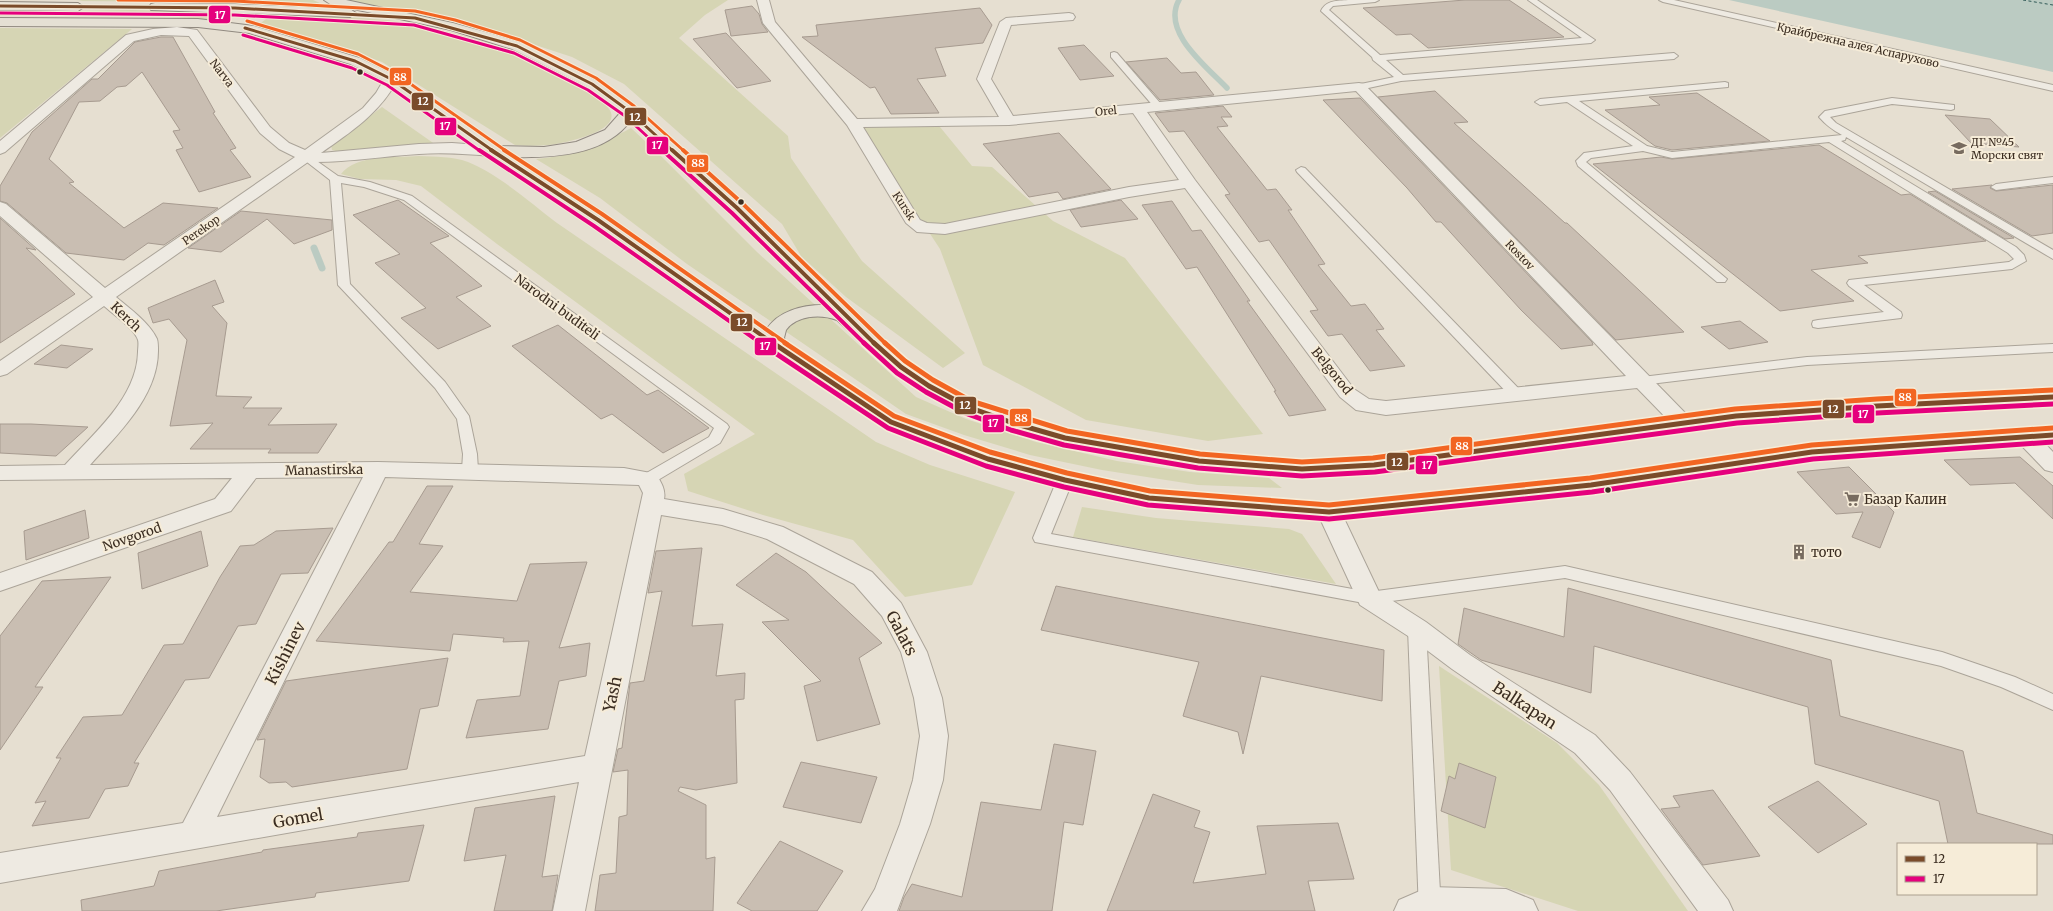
<svg xmlns="http://www.w3.org/2000/svg" width="2053" height="911" viewBox="0 0 2053 911" font-family="Merriweather,serif">
<style>
.green{fill:#d6d5b4}
.water{fill:#bbcbc2}
.lines{fill:none;stroke-linecap:round;stroke-linejoin:round}
.stream-far1{stroke:#bbcbc2;stroke-width:5.5}
.stream{stroke:#bbcbc2;stroke-width:7}
.ferry{stroke:#305a57;stroke-width:1;stroke-dasharray:3 2.5;stroke-linecap:butt}
.building{fill:#c9beb2;stroke:#a79b90}
.service-casing{stroke:#aba499;stroke-width:2}
.minor-casing{stroke:#aba499;stroke-width:2}
.primary-casing{stroke:#918a80;stroke-width:2}
.service{fill:#eeeae2;fill-rule:evenodd}
.minor{fill:#eeeae2;fill-rule:evenodd}
.primary{fill:#e5e0d4;fill-rule:evenodd}
.bus-1-far2-casing{stroke:#f6ecd8;stroke-width:5}
.bus-1-far1-casing{stroke:#f6ecd8;stroke-width:6}
.bus-1-casing{stroke:#f6ecd8;stroke-width:8}
.bus-2-far2-casing{stroke:#f6ecd8;stroke-width:5}
.bus-2-far1-casing{stroke:#f6ecd8;stroke-width:6}
.bus-2-casing{stroke:#f6ecd8;stroke-width:8}
.bus-3-far2-casing{stroke:#f6ecd8;stroke-width:5}
.bus-3-far1-casing{stroke:#f6ecd8;stroke-width:6}
.bus-3-casing{stroke:#f6ecd8;stroke-width:8}
.bus-1-far2{stroke:#7a4b2a;stroke-width:3}
.bus-1-far1{stroke:#7a4b2a;stroke-width:4}
.bus-1{stroke:#7a4b2a;stroke-width:5}
.bus-2-far2{stroke:#e5007d;stroke-width:3}
.bus-2-far1{stroke:#e5007d;stroke-width:4}
.bus-2{stroke:#e5007d;stroke-width:5}
.bus-3-far2{stroke:#f26522;stroke-width:3}
.bus-3-far1{stroke:#f26522;stroke-width:4}
.bus-3{stroke:#f26522;stroke-width:5}
.bus-dot{fill:#3b2d21;stroke:#f6ecd8;stroke-width:1.5}
.labels{text-anchor:middle;dominant-baseline:central;stroke-width:4;stroke-linejoin:round;paint-order:stroke}
.far-street-label{font-size:11px;fill:#3b2d21;stroke:#f6ecd8}
.far-poi-label{font-size:11px;fill:#3b2d21;stroke:#f6ecd8;text-anchor:start}
.street-label{font-size:13px;fill:#3b2d21;stroke:#f6ecd8}
.poi-label{font-size:13px;fill:#3b2d21;stroke:#f6ecd8;text-anchor:start}
.near-street-label{font-size:16px;fill:#3b2d21;stroke:#f6ecd8}
.line-badge{stroke:#f6ecd8;stroke-width:1.5}
.badge-label{font-size:11px;text-anchor:middle;font-weight:bold;fill:#fff}
</style>
<rect width="100%" height="100%" fill="#e6dfd1"/>
<!-- green -->
<g class="green">
<path d="M83,0H313L320,3L76,1Z"/>
<path d="M345,0H728L705,15L679,38L788,136L791,158L862,261L965,353L943,368L846,297L801,256L782,224L624,84L572,57L474,25Z"/>
<path d="M132,10L244,13L219,21L193,18L147,16H0V12Z"/>
<path d="M285,14C319,16 353,17 387,20C423,24 471,37 505,49C532,60 592,85 609,109C625,131 562,144 548,145C537,146 527,146 515,145L382,62L330,43L257,26L266,19Z"/>
<path d="M0,28L132,29L0,138Z"/>
<path d="M382,107L436,145L339,152L332,150L331,145Z"/>
<path d="M860,127H940L972,166L992,167L1053,221L1125,258L1263,434L1208,441L1086,420L983,365L940,249Z"/>
<path d="M631,128L661,156L757,252L916,397L966,419L1036,442L1117,461L1190,472L1269,478L1282,488L1198,485L1102,470L1030,455L964,435L906,414L687,264L600,198L536,159C576,155 595,147 631,128Z"/>
<path d="M419,156C436,157 452,156 468,162C498,174 531,203 557,223L876,442L930,465L1015,492L972,585L905,597L853,540L763,515L688,491L684,474L755,434L497,244L421,186L396,180L360,179L341,174C357,154 395,158 419,156Z"/>
<path d="M1082,507L1156,518L1289,529L1302,534L1336,584L1073,537Z"/>
<path d="M1439,666L1557,743L1599,785L1688,911H1578L1451,870Z"/>
</g>
<!-- water -->
<path class="water" d="M1729,0H2053V72Z"/>
<g class="lines">
<!-- stream-far1 -->
<path class="stream-far1" d="M1179,0C1161,32 1207,67 1227,88"/>
<!-- stream -->
<path class="stream" d="M314,248L322,268"/>
<!-- ferry -->
<path class="ferry" d="M2023,0L2053,5"/>
</g>
<!-- building -->
<g class="building">
<path d="M1465,0H1509L1564,37L1428,48L1411,34L1396,35L1363,8Z"/>
<path d="M752,6L759,14L762,24L768,32L731,36L725,10Z"/>
<path d="M980,8L992,25L983,43L935,48L946,76L917,79L939,113L891,114L875,87L870,88L802,37L818,36L816,25Z"/>
<path d="M726,33L771,81L737,88L693,39Z"/>
<path d="M161,37H173L215,112L213,113L236,148L230,150L251,177L199,192L176,150L183,148L173,131L180,130L142,72L126,86L117,87L100,101L79,102L49,159L74,182L69,183L124,228L163,203L218,208L164,245L148,243L124,260L66,253L7,203L0,201V186L32,132L92,79H98L135,42Z"/>
<path d="M1084,45L1114,76L1080,80L1058,48Z"/>
<path d="M1167,58L1181,73L1196,72L1214,95L1160,100L1126,62Z"/>
<path d="M1435,91L1468,122L1454,123L1565,223H1567L1684,332L1616,340L1378,97Z"/>
<path d="M1697,93L1770,141L1672,150L1655,146L1605,110L1660,105L1649,97Z"/>
<path d="M1360,98L1592,342L1593,345L1561,349L1521,310L1441,222H1436L1407,188L1323,100Z"/>
<path d="M1223,106L1232,117H1221L1228,126L1217,127L1267,190L1276,189L1292,210H1288L1325,264L1318,265L1351,306L1365,304L1384,329L1376,330L1405,366L1370,371L1342,334L1328,336L1310,311L1318,310L1269,240L1259,242L1225,195L1230,194L1184,131L1169,132L1155,113Z"/>
<path d="M1945,115L1990,119L2019,147L1971,143Z"/>
<path d="M1059,133L1111,189L1063,199L1058,192L1029,197L983,144Z"/>
<path d="M1819,145L1901,195L1910,194L1986,241L1858,256L1868,263L1811,270L1854,301L1780,311L1593,164L1661,157L1672,159Z"/>
<path d="M1992,185L1990,188L1996,191L2053,185V233L2032,236L1952,189Z"/>
<path d="M1935,191L2014,238L2005,239L1928,192Z"/>
<path d="M398,200L449,236L430,243L482,286L456,297L491,326L438,349L401,318L426,308L375,263L400,254L353,215Z"/>
<path d="M1121,200L1138,219L1081,227L1070,210Z"/>
<path d="M1172,201L1192,231L1201,230L1250,301H1247L1326,410L1289,416L1274,391H1276L1197,267L1186,269L1142,205Z"/>
<path d="M241,211L332,220V230L294,244L267,219L221,252L188,248Z"/>
<path d="M0,218L36,250L26,248L75,294L0,343Z"/>
<path d="M215,280L224,302L212,306L227,323L216,396L252,397L243,408H282L268,425L337,424L318,453H268L271,449H190L213,423L170,426L187,340L169,319L153,323L148,308Z"/>
<path d="M1740,321L1768,342L1729,349L1701,327Z"/>
<path d="M558,325L647,395L658,390L709,428L663,453L612,414L601,419L512,346Z"/>
<path d="M61,345L93,349L67,368L34,364Z"/>
<path d="M0,424H31L88,427L56,456L0,453Z"/>
<path d="M2020,457L2053,486V519L2015,483L1970,485L1944,460Z"/>
<path d="M1849,467L1894,512L1880,548L1852,537L1863,512L1836,514L1797,472Z"/>
<path d="M427,486H453L419,544L443,546L410,592L517,601L530,564L587,562L559,648L590,643L586,676L559,681L548,729L466,738L477,700L520,696L529,641L503,642L504,638L453,634L450,651L316,641L389,542H393Z"/>
<path d="M85,510L89,538L26,560L24,531Z"/>
<path d="M333,528L308,573L281,574L256,624L238,626L209,678L185,680L134,763H139L128,786L105,789L89,818L32,826L46,801L35,803L61,758H56L83,717L122,715L164,645L183,644L220,577L240,546L254,545L276,531Z"/>
<path d="M201,531L208,566L142,589L138,553Z"/>
<path d="M702,548L692,626L723,624L716,676L745,673L744,699L735,700L737,783L696,790L680,787L678,791L706,805V859L715,857L713,911H595L600,875L616,873L619,817L627,815L628,770L613,772L618,749L622,748L630,683L644,681L662,591L648,593L656,551Z"/>
<path d="M776,553L806,572L882,643L859,658L880,724L817,741L804,686L821,681L762,622L789,620L736,585Z"/>
<path d="M111,577L35,687H43L0,750V636L42,581Z"/>
<path d="M1056,586L1384,650L1382,701L1261,676L1243,754L1238,732L1183,716L1199,662L1041,630Z"/>
<path d="M1568,588L1831,660L1840,716L1963,751L1977,813L2053,835V844H1948L1939,801L1815,764L1808,707L1594,646L1591,693L1481,660L1458,644L1464,608L1564,637Z"/>
<path d="M448,658L438,706L420,709L407,769L292,787L286,782L269,783L260,777L265,739L257,740L286,681Z"/>
<path d="M1054,744L1096,751L1083,825L1064,822L1052,911H899L904,897L912,884L962,897L981,802L1041,810Z"/>
<path d="M801,762L877,777L861,823L783,807Z"/>
<path d="M1459,763L1496,777L1485,828L1441,811L1449,776L1455,779Z"/>
<path d="M1818,781L1867,824L1818,853L1768,807Z"/>
<path d="M1713,790L1743,832L1760,856L1703,865L1661,809L1680,807L1673,796Z"/>
<path d="M1153,794L1200,811L1194,827L1210,832L1193,883L1266,874L1257,826L1338,823L1354,879L1308,881L1315,911H1107Z"/>
<path d="M555,796L542,877L558,875L552,911H494L506,855L464,861L475,808Z"/>
<path d="M424,825L409,881L316,893L315,897L216,911H82L81,900L154,886L159,871L262,852L263,850L357,837L358,833Z"/>
<path d="M780,841L843,871L817,911H752L737,903Z"/>
</g>
<g class="lines">
<defs>
<g id="service">
<path d="M1348,0H1379L1375,2L1333,6L1329,10L1380,55L1582,38L1528,0H1537L1595,40L1591,43L1386,60L1403,75L1674,53L1678,56L1674,59L1401,81L1359,90L1356,89V85L1394,77L1373,60L1372,57L1321,11C1326,0 1337,1 1348,0Z"/>
<path d="M1659,0H1674L2053,85V91L1663,2Z"/>
<path d="M1114,52L1117,53L1161,104V108H1155L1111,57V53Z"/>
<path d="M1725,82L1728,83V87L1579,101L1647,146L1672,152L1842,135C1833,130 1826,125 1819,117L1825,111L1892,98L1954,105V109L1951,110L1892,104L1830,117L1836,123L2053,250V259L1846,137L1845,140L1841,141L2016,247L2024,255L2026,261L2012,269L1864,285L1901,312L1902,315L1901,318L1818,328L1813,327L1812,324L1813,321L1818,320L1884,312L1849,286L1847,283L1849,280L2009,262L2014,259L2008,253L1829,142L1672,158L1643,151L1591,158L1586,162L1727,279L1725,282H1717L1578,166L1576,161L1584,153L1633,146L1567,102L1540,105L1535,102L1540,99Z"/>
<path d="M307,154L338,176L370,182L412,196L727,424L729,427L720,443L653,483L648,484L643,483L640,479L643,475L709,437L714,428L404,200L364,187L341,183L350,284L445,382L469,416L477,454L478,470L475,474L470,475L465,474L462,470L463,454L457,419L435,388L338,285L330,180L303,159L302,157L303,155Z"/>
<path d="M1301,167L1305,168L1522,392L1524,395L1522,398H1512L1297,172L1296,170Z"/>
<path d="M2053,177V183L1996,190L1991,187L1996,184Z"/>
<path d="M2053,344V352L1807,365L1642,385L1637,384L1635,381L1637,378L1642,377L1807,357Z"/>
<path d="M1065,475L1070,476L1073,480L1051,534L1369,592L1565,566L1942,652L2015,677L2053,694V710L2001,687L1941,666L1565,578L1369,604L1035,542L1033,538L1057,480L1060,476Z"/>
<path d="M1417,622L1423,624L1426,629L1441,911H1419L1408,629L1411,624Z"/>
</g>
<g id="minor">
<path d="M757,0H769L775,22L857,119L999,117L977,79L1000,22L1006,18L1069,13L1073,14L1075,17L1073,20L1011,25L991,79L1013,116L1359,83L1364,84L1694,422L1691,427L1683,429L1675,427L1637,388L1386,415L1356,410L1340,397L1185,188L1129,197L945,234L917,232L906,223L847,125L763,23ZM1356,91L1626,376L1386,401L1369,399L1354,389L1195,180L1147,112ZM1133,113L1179,180L1129,187L945,224L927,223L920,220L863,127L1009,125Z"/>
<path d="M177,27L197,30L270,127L289,143L305,150L363,108L376,93L386,76H396L398,79C380,113 351,132 321,153L419,144L452,143L493,146L498,148L501,151L498,154L493,156C468,154 444,152 419,154C382,156 346,163 308,162L116,297C130,309 149,322 157,339C158,342 158,347 158,351C158,396 118,434 90,465L378,462L624,468L656,474C661,482 666,490 664,499L723,509L783,527L872,572L901,603L927,652L942,698L948,736L943,780L930,824L897,911H862L875,889L900,824L913,780L920,736L914,698L901,652L882,616L854,584L767,539L722,525L661,515L585,911H553L579,782L0,883V853L183,823L363,477L256,478L231,511L0,591V573L215,499L232,478L0,480V466L65,465C93,434 137,398 138,352C138,349 139,343 138,340C135,329 113,314 104,306L7,374L0,376V361L93,297L0,216V202L6,204L105,288L295,157L279,149L260,133L189,36L161,35L134,41L5,152L0,154V141L126,35L153,29ZM385,477L639,485L643,493L585,756L217,817Z"/>
<path d="M2025,429L2033,431L2053,452V472L2045,470L2017,441L2014,436L2017,431Z"/>
<path d="M1329,504L1337,506L1341,512L1379,592L1426,622L1470,655L1595,735L1630,772L1728,900L1733,911H1698L1610,790L1575,753L1452,669L1408,636L1360,605L1317,512L1321,506Z"/>
<path d="M1429,887L1506,889L1533,900L1538,911H1394L1399,900Z"/>
</g>
<g id="primary">
<path d="M324,0H346L453,23L489,33L522,43L597,81L634,108L743,205L851,312L908,363L936,382L975,402L1066,431L1199,454L1302,462L1374,458L1736,409L1877,399L2053,391V403L1877,413L1736,423L1374,472L1302,476L1199,468L1136,458L1065,445L1005,428L961,412L922,390L894,371L837,320C821,314 797,315 786,330L784,338L786,343L899,417L996,454L1065,472L1149,490L1329,504L1591,477L1812,445L2053,428V442L1812,459L1591,493L1329,520L1149,506L1065,488L980,464L883,427L721,317L592,224L488,154L386,82L350,64L249,33L198,27L0,26V18L198,19L254,26L360,58L396,76L497,146L544,147L576,142L605,130L621,112L587,87L512,49L451,30L330,4ZM631,120L731,211L823,305C802,305 778,311 766,330L604,216L512,157C551,158 606,156 631,120Z"/>
<path d="M0,2L78,3L84,7L78,11L0,10Z"/>
<path d="M155,3L235,4L350,9L356,13L350,17L151,10L149,7L151,4Z"/>
</g>
</defs>
<!-- service casing -->
<use href="#service" class="service-casing"/>
<!-- minor casing -->
<use href="#minor" class="minor-casing"/>
<!-- primary casing -->
<use href="#primary" class="primary-casing"/>
<!-- service -->
<use href="#service" class="service"/>
<!-- minor -->
<use href="#minor" class="minor"/>
<!-- primary -->
<use href="#primary" class="primary"/>
<defs>
<g id="bus-1-far2">
<path d="M0,6L235,8L415,18L517,46L592,84L629,111L673,151"/>
<path d="M245,28L355,61L391,79L493,151"/>
</g>
<g id="bus-1-far1">
<path d="M491,150L598,220L774,344"/>
<path d="M672,150L737,208L875,344"/>
</g>
<g id="bus-1">
<path d="M773,343L891,422L988,459L1065,480L1149,498L1329,512L1591,485L1812,452L2053,435"/>
<path d="M874,343L901,367L929,386L968,407L1013,423L1065,438L1199,461L1302,469L1374,465L1736,416L1877,406L2053,397"/>
</g>
<g id="bus-2-far2">
<path d="M0,13L235,15L414,25L514,53L588,90L625,116L663,151"/>
<path d="M243,35L352,68L387,85L480,151"/>
</g>
<g id="bus-2-far1">
<path d="M479,150L594,226L762,344"/>
<path d="M662,150L732,213L865,344"/>
</g>
<g id="bus-2">
<path d="M760,343L888,428L986,466L1064,487L1148,505L1329,519L1592,492L1813,459L2053,442"/>
<path d="M864,343L897,373L926,392L965,413L1011,430L1064,445L1198,468L1302,476L1375,472L1737,423L1877,413L2053,404"/>
</g>
<g id="bus-3-far2">
<path d="M118,0L235,1L415,11L455,20L520,40L596,78L634,106L684,151"/>
<path d="M247,21L358,54L395,73L506,151"/>
</g>
<g id="bus-3-far1">
<path d="M504,150L602,214L787,344"/>
<path d="M683,150L742,203L886,344"/>
</g>
<g id="bus-3">
<path d="M785,343L894,416L990,452L1067,473L1150,491L1329,505L1590,478L1812,445L2053,428"/>
<path d="M885,343L905,361L933,380L971,401L1067,431L1200,454L1302,462L1373,458L1735,409L1877,399L2053,390"/>
</g>
</defs>
<!-- bus-1-far2 casing -->
<use href="#bus-1-far2" class="bus-1-far2-casing"/>
<!-- bus-1-far1 casing -->
<use href="#bus-1-far1" class="bus-1-far1-casing"/>
<!-- bus-1 casing -->
<use href="#bus-1" class="bus-1-casing"/>
<!-- bus-2-far2 casing -->
<use href="#bus-2-far2" class="bus-2-far2-casing"/>
<!-- bus-2-far1 casing -->
<use href="#bus-2-far1" class="bus-2-far1-casing"/>
<!-- bus-2 casing -->
<use href="#bus-2" class="bus-2-casing"/>
<!-- bus-3-far2 casing -->
<use href="#bus-3-far2" class="bus-3-far2-casing"/>
<!-- bus-3-far1 casing -->
<use href="#bus-3-far1" class="bus-3-far1-casing"/>
<!-- bus-3 casing -->
<use href="#bus-3" class="bus-3-casing"/>
<!-- bus-1-far2 -->
<use href="#bus-1-far2" class="bus-1-far2"/>
<!-- bus-1-far1 -->
<use href="#bus-1-far1" class="bus-1-far1"/>
<!-- bus-1 -->
<use href="#bus-1" class="bus-1"/>
<!-- bus-2-far2 -->
<use href="#bus-2-far2" class="bus-2-far2"/>
<!-- bus-2-far1 -->
<use href="#bus-2-far1" class="bus-2-far1"/>
<!-- bus-2 -->
<use href="#bus-2" class="bus-2"/>
<!-- bus-3-far2 -->
<use href="#bus-3-far2" class="bus-3-far2"/>
<!-- bus-3-far1 -->
<use href="#bus-3-far1" class="bus-3-far1"/>
<!-- bus-3 -->
<use href="#bus-3" class="bus-3"/>
</g>
<!-- icons -->
<defs>
<symbol id="school-bare" viewBox="-9 -9 18 18"><path d="M0-5L7-2L0 1L-7-2ZM-4 1L0 2.5L4 1V4Q0 6-4 4Z" fill="#776b5f" stroke="#f6ecd8" stroke-width="2.5" paint-order="stroke"/></symbol>
<symbol id="supermarket-bare" viewBox="-9 -9 18 18"><path d="M-6-5.5h2.5l.6 2H6L4.5 2H-2.5L-4.4-4H-6ZM-1.5 3.2a1.3 1.3 0 1 0 .1 0ZM3 3.2a1.3 1.3 0 1 0 .1 0Z" fill="#776b5f" stroke="#f6ecd8" stroke-width="2.5" paint-order="stroke"/></symbol>
<symbol id="building-bare" viewBox="-9 -9 18 18"><path d="M-4-6H4V6H1V3H-1V6H-4ZM-2.5-4.3h1.7v1.8h-1.7ZM.8-4.3h1.7v1.8H.8ZM-2.5-1h1.7V.8h-1.7ZM.8-1h1.7V.8H.8Z" fill="#776b5f" stroke="#f6ecd8" stroke-width="2.5" paint-order="stroke"/></symbol>
</defs>
<g fill-rule="evenodd">
<use href="#school-bare" x="1948" y="137" width="22" height="22"/>
<use href="#supermarket-bare" x="1841" y="488" width="22" height="22"/>
<use href="#building-bare" x="1788" y="541" width="22" height="22"/>
</g>
<!-- markers -->
<g class="bus-dot">
<circle cx="360" cy="72" r="3.5"/>
<circle cx="741" cy="202" r="3.5"/>
<circle cx="1608" cy="490" r="3.5"/>
</g>
<g class="labels">
<!-- far-street labels -->
<g class="far-street-label">
<text transform="translate(1858 45) rotate(13)">Крайбрежна алея Аспарухово</text>
<text transform="translate(222 73) rotate(53)">Narva</text>
<text transform="translate(1106 111) rotate(-6)">Orel</text>
<text transform="translate(904 206) rotate(57)">Kursk</text>
<text transform="translate(201 230) rotate(-35)">Perekop</text>
<text transform="translate(1520 255) rotate(46)">Rostov</text>
</g>
<!-- far-poi labels -->
<g class="far-poi-label">
<text x="1971" y="142">ДГ №45<tspan x="1971" dy="13">Морски свят</tspan></text>
</g>
<!-- street labels -->
<g class="street-label">
<text transform="translate(557 307) rotate(36)">Narodni buditeli</text>
<text transform="translate(126 317) rotate(44)">Kerch</text>
<text transform="translate(1332 371) rotate(51)">Belgorod</text>
<text transform="translate(324 470) rotate(-1)">Manastirska</text>
<text transform="translate(132 537) rotate(-19)">Novgorod</text>
</g>
<!-- poi labels -->
<g class="poi-label">
<text x="1864" y="499">Базар Калин</text>
<text x="1811" y="552">тото</text>
</g>
<!-- near-street labels -->
<g class="near-street-label">
<text transform="translate(902 633) rotate(62)">Galats</text>
<text transform="translate(285 653) rotate(-63)">Kishinev</text>
<text transform="translate(612 694) rotate(-78)">Yash</text>
<text transform="translate(1525 705) rotate(33)">Balkapan</text>
<text transform="translate(298 818) rotate(-10)">Gomel</text>
</g>
</g>
<g class="line-badge">
<rect x="208" y="5" width="23" height="19" rx="4" fill="#e5007d"/>
<rect x="389" y="67" width="23" height="19" rx="4" fill="#f26522"/>
<rect x="411" y="92" width="23" height="19" rx="4" fill="#7a4b2a"/>
<rect x="624" y="107" width="23" height="19" rx="4" fill="#7a4b2a"/>
<rect x="434" y="117" width="23" height="19" rx="4" fill="#e5007d"/>
<rect x="646" y="136" width="23" height="19" rx="4" fill="#e5007d"/>
<rect x="686" y="154" width="23" height="19" rx="4" fill="#f26522"/>
<rect x="730" y="313" width="23" height="19" rx="4" fill="#7a4b2a"/>
<rect x="754" y="337" width="23" height="19" rx="4" fill="#e5007d"/>
<rect x="1894" y="388" width="23" height="19" rx="4" fill="#f26522"/>
<rect x="954" y="396" width="23" height="19" rx="4" fill="#7a4b2a"/>
<rect x="1822" y="399" width="23" height="20" rx="4" fill="#7a4b2a"/>
<rect x="1852" y="404" width="23" height="20" rx="4" fill="#e5007d"/>
<rect x="1009" y="408" width="23" height="19" rx="4" fill="#f26522"/>
<rect x="982" y="414" width="23" height="19" rx="4" fill="#e5007d"/>
<rect x="1450" y="436" width="23" height="20" rx="4" fill="#f26522"/>
<rect x="1386" y="452" width="23" height="19" rx="4" fill="#7a4b2a"/>
<rect x="1415" y="455" width="23" height="20" rx="4" fill="#e5007d"/>
</g>
<g class="badge-label">
<text x="220" y="19">17</text>
<text x="400" y="81">88</text>
<text x="423" y="105">12</text>
<text x="635" y="121">12</text>
<text x="445" y="130">17</text>
<text x="657" y="149">17</text>
<text x="698" y="167">88</text>
<text x="742" y="326">12</text>
<text x="765" y="350">17</text>
<text x="1905" y="401">88</text>
<text x="965" y="409">12</text>
<text x="1833" y="413">12</text>
<text x="1863" y="418">17</text>
<text x="1021" y="422">88</text>
<text x="993" y="427">17</text>
<text x="1462" y="450">88</text>
<text x="1397" y="466">12</text>
<text x="1427" y="469">17</text>
</g>
<!-- legend -->
<rect x="1897" y="843" width="140" height="52" fill="#f6ecd8" stroke="#aba08f"/>
<rect x="1905" y="856" width="20" height="6" fill="#7a4b2a" stroke="#aba08f"/>
<text x="1933" y="863" font-size="12" fill="#3b2d21">12</text>
<rect x="1905" y="876" width="20" height="6" fill="#e5007d" stroke="#aba08f"/>
<text x="1933" y="883" font-size="12" fill="#3b2d21">17</text>
</svg>
